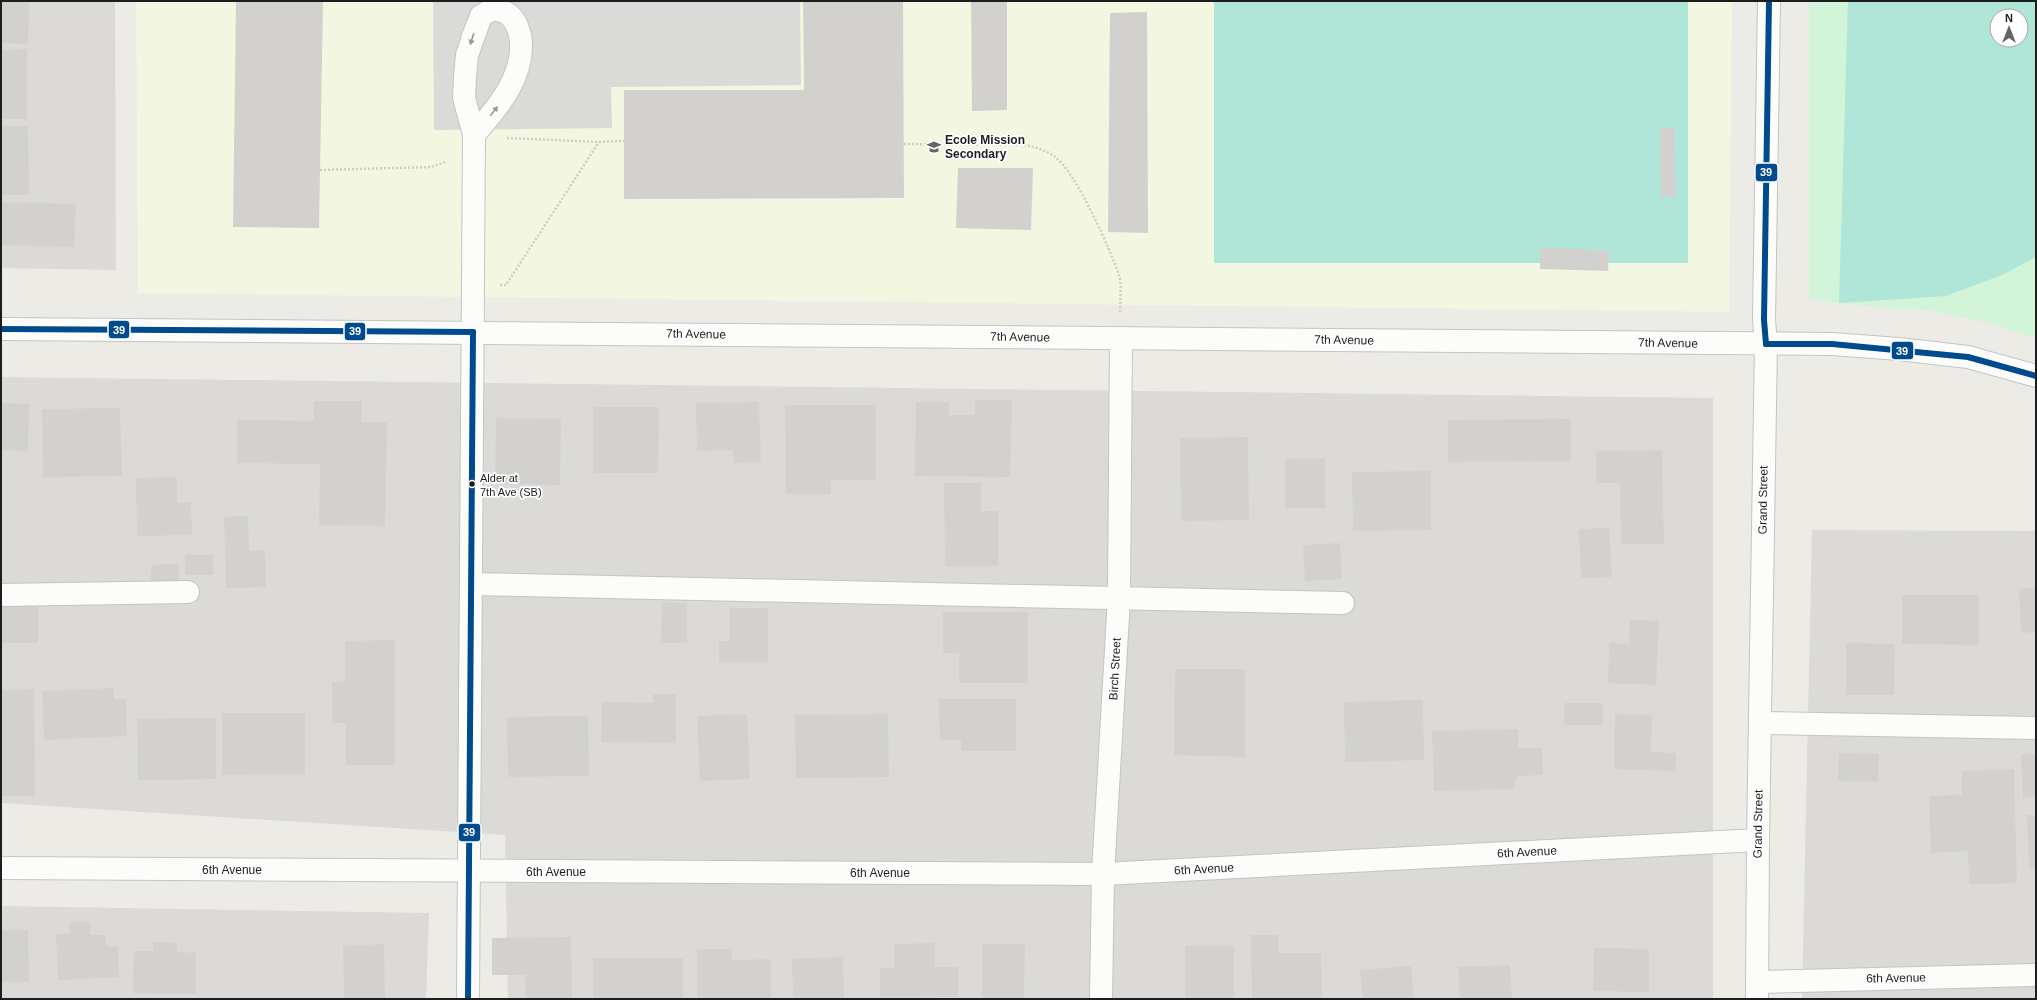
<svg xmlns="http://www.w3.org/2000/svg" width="2037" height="1000" viewBox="0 0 2037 1000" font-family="Arial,sans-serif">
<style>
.residential{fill:#dbdad7}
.education{fill:#f3f6e0}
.park{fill:#d2f4d8;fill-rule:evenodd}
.pitch{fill:#afe6d7;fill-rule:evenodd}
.parking{fill:#dadad8}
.building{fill:#d3d1cd}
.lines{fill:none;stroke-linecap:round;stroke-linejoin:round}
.minor-casing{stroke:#c4c4c2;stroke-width:24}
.path{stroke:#d7cac5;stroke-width:2.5;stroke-dasharray:2 2;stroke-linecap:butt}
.minor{stroke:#fcfcfb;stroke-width:22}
.bus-1-casing{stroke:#fff;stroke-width:9}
.bus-1{stroke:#004b8d;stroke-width:6}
.oneway{fill:#989897}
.bus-dot{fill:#1d1d1d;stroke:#fff;stroke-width:1.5}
.labels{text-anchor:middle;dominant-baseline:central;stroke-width:3.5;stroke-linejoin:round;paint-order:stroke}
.bus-label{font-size:11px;fill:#1d1d1d;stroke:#fff;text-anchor:start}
.poi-label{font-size:12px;font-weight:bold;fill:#1d1d1d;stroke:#fff;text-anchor:start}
.street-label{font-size:12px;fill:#1d1d1d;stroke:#fff}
.line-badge{stroke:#fff;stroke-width:1.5}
.badge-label{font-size:11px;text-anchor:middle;font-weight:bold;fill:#fff}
</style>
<rect width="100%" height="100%" fill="#ecebe6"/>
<!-- residential -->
<g class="residential">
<path d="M1,1H115L116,270L1,268Z"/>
<path d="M1,377L1713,398V999H508L505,835L1,803Z"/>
<path d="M1812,530L2036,531V999H1802Z"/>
<path d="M1,906L429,913L426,999H1Z"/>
</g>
<!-- education -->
<path class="education" d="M136,1H1732L1729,312L138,293Z"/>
<!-- park -->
<path class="park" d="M1809,1H2036V339L1989,323L1928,310L1883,308L1809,299ZM1997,16H2021V40H1997Z"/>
<!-- pitch -->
<g class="pitch">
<rect x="1214" y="1" width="474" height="262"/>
<path d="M1848,1H2036V257L2002,275L1946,296L1839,303ZM1997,16H2021V40H1997Z"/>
</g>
<!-- parking -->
<path class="parking" d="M433,1H800L801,85L611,87L612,128L434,130Z"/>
<!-- building -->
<g class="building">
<path d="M1,1H29L28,44L1,43Z"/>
<path d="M236,1H323L319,228L233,227Z"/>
<path d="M803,1H903L904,198L624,199V90H804Z"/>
<path d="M971,1H1007V110L972,111Z"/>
<path d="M1147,12L1148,233L1108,232L1110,13Z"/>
<path d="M27,49V119H1V50Z"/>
<path d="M1,126H28L29,195H1Z"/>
<path d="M1660,128H1674L1676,196L1661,197Z"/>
<path d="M958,168H1033L1031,230L956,228Z"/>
<path d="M1,202L76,204L74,247L1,245Z"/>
<path d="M1540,248L1609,250L1608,271L1540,269Z"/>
<path d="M975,400H1012L1010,477L915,476L916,402H949V415H975Z"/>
<path d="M314,401H362L361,422H387L385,526L319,525L320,464L237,463V420L314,421Z"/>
<path d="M759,402L761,462L734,463L733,450L697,451L696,403Z"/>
<path d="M1,403L29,404L28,451L1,450Z"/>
<path d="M785,405H876V480H831V494H786Z"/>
<path d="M593,407H659L658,473H593Z"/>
<path d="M120,408L122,476L43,477L42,409Z"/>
<path d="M496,418L561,419L560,485L495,484Z"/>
<path d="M1571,419V461L1448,462V420Z"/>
<path d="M1248,437L1249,520L1181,521L1180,438Z"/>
<path d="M1662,450L1664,544H1621L1620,483H1596V451Z"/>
<path d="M1325,458V508H1285V459Z"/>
<path d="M1431,471V530L1353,531L1352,472Z"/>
<path d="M177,477V503L191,502L192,535L137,536L136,478Z"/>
<path d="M944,483H981V511H998V566H945Z"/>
<path d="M248,516L249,551L265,550L266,587L226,588L224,517Z"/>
<path d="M1609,528L1612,577L1581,578L1579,529Z"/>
<path d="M1340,543L1342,579L1305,581L1303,545Z"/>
<rect x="185" y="555" width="28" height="20"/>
<path d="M179,564V581L151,582V565Z"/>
<path d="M2036,588V632L2021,633L2019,589Z"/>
<path d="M1902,595H1979V645L1902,644Z"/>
<path d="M662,602L687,603V643H661Z"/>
<path d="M1,603L38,604V643H1Z"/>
<path d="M730,608H768V662H719V641H730Z"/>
<path d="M943,612H1028V683H959V653H943Z"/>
<path d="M1630,620L1659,621L1656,685L1608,683L1609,643L1629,644Z"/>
<path d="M395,640V765H346V723H332V682H345V641Z"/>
<path d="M1846,643L1895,644L1894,695H1846Z"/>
<path d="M1175,669H1245V757L1174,755Z"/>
<path d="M114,688V699H126L127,736L44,740L42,691Z"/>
<path d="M34,689L35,796H1V690Z"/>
<path d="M653,694H676V743L601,742L602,702L653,703Z"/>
<path d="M939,699H1016V751H961V740H940Z"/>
<path d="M1423,700L1424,760L1345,762L1344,702Z"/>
<rect x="1564" y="703" width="39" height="22"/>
<path d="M222,713H305V774L222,775Z"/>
<path d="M747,714L750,779L700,781L697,716Z"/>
<path d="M888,714L889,777L796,778L795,715Z"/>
<path d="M1615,714L1652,715L1651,752L1676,753V771L1614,769Z"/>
<path d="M588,716L589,776L508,777L507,717Z"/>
<path d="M216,718V779L138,780L137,719Z"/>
<path d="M1518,729V748H1542L1543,775L1517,776L1513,789L1434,791L1432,731Z"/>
<path d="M1839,753L1879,754L1878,782L1838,781Z"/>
<path d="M2021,754H2036V797L2023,798Z"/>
<path d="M2014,769L2017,883L1969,884L1968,851L1931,853L1929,796L1962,795V771Z"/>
<path d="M2027,815H2036V869H2029Z"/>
<path d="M70,922H90V935H106V946H118L119,977L58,980L56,934H70Z"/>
<path d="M1,930H28L29,982H1Z"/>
<path d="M1251,935H1278V953H1321L1322,999H1252Z"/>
<path d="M571,937L572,999H526L525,975H492V938Z"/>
<path d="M153,942L177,943V952L196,953V994L133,993L134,951H153Z"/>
<path d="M935,943V967H958V997L880,998V968H894V944Z"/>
<path d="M384,944L385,998L344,999L343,946Z"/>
<path d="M982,944H1025L1024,999H982Z"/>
<rect x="1185" y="946" width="49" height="53"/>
<path d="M1594,948L1649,949V992L1593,991Z"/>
<path d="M697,949H732V960L771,959V999H697Z"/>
<path d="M843,957L844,999H793L792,959Z"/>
<rect x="593" y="958" width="90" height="41"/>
<path d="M1510,965L1512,999H1460L1458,967Z"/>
<path d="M1411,966L1414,999H1363L1360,970Z"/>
</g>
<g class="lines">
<defs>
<g id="minor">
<path d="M472,39L481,16L493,9C498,10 504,11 508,14C515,19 518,27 520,35C527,74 498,107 474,135L464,98L465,77L467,55L481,16L493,9"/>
<path d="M1,329L1832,344L1899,349L1968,357L2036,376"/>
<path d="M471,584L1343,603"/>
<path d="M1,595L188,592"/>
<path d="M1760,723L2036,728"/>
<path d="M1,868L1103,874L1758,840"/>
<path d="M1757,982L2036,975"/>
<path d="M468,999L474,135"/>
<path d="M1101,999L1103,874L1119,598L1121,338"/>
<path d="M1757,999L1758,840L1766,344L1764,320L1769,1"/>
</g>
</defs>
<!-- minor casing -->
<use href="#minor" class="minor-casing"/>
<!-- path -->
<g class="path">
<path d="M507,138L599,142L624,141"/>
<path d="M904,144L1024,145C1035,147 1046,150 1055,157C1076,172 1110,249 1119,275C1122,286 1120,301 1120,312"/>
<path d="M320,170L431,167L446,162"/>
<path d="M500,285H506L599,142"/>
</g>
<!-- minor -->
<use href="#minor" class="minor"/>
<defs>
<g id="bus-1">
<path d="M1,329L473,332"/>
<path d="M1766,344L1764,320L1769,1"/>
<path d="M1766,344H1832L1968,357L2036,376"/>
<path d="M468,999L473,332"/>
</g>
</defs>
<!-- bus-1 casing -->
<use href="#bus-1" class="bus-1-casing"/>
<!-- bus-1 -->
<use href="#bus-1" class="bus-1"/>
</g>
<!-- one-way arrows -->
<defs><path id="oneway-solid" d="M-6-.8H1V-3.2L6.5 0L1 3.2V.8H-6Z"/></defs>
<g class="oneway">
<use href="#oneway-solid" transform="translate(472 39) rotate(108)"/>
<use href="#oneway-solid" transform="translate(494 111) rotate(-51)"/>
</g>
<!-- icons -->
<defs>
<symbol id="school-bare" viewBox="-9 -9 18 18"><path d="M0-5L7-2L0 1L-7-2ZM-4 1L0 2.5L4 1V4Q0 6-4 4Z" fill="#656563" stroke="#fff" stroke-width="2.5" paint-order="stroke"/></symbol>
</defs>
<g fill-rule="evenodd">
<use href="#school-bare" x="924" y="137" width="20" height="20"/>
</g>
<!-- markers -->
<circle class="bus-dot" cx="472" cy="484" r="3.5"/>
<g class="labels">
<!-- bus labels -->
<g class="bus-label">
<text x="480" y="478">Alder at<tspan x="480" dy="14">7th Ave (SB)</tspan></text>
</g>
<!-- poi labels -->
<g class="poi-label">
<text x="945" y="140">Ecole Mission<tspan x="945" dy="14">Secondary</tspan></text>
</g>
<!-- street labels -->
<g class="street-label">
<text transform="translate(696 334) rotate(1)">7th Avenue</text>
<text transform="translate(1020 337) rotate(1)">7th Avenue</text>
<text transform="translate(1344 340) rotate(1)">7th Avenue</text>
<text transform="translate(1668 343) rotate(1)">7th Avenue</text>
<text transform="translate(1763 500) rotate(-89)">Grand Street</text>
<text transform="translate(1115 669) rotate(-87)">Birch Street</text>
<text transform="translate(1758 824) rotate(-89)">Grand Street</text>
<text transform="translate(1527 852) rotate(-3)">6th Avenue</text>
<text transform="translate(1204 869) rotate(-3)">6th Avenue</text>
<text x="232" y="870">6th Avenue</text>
<text x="556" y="872">6th Avenue</text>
<text x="880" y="873">6th Avenue</text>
<text transform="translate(1896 978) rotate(-1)">6th Avenue</text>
</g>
</g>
<g class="line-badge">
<rect x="1755" y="163" width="23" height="19" rx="4" fill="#004b8d"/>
<rect x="108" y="320" width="22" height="19" rx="4" fill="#004b8d"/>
<rect x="344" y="322" width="22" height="19" rx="4" fill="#004b8d"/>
<rect x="1891" y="341" width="23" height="19" rx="4" fill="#004b8d"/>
<rect x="458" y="823" width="23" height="19" rx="4" fill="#004b8d"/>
</g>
<g class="badge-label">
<text x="1766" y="176">39</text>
<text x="119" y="334">39</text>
<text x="355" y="335">39</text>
<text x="1902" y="355">39</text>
<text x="469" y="836">39</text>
</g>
<!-- border -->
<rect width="2037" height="1000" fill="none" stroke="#1d1d1d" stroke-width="4"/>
<!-- north arrow -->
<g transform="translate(2009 28)"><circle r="19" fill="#ffffff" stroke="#a5a5a5"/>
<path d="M0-3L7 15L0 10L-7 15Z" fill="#656563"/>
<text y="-6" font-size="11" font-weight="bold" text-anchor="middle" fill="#1d1d1d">N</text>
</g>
</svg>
